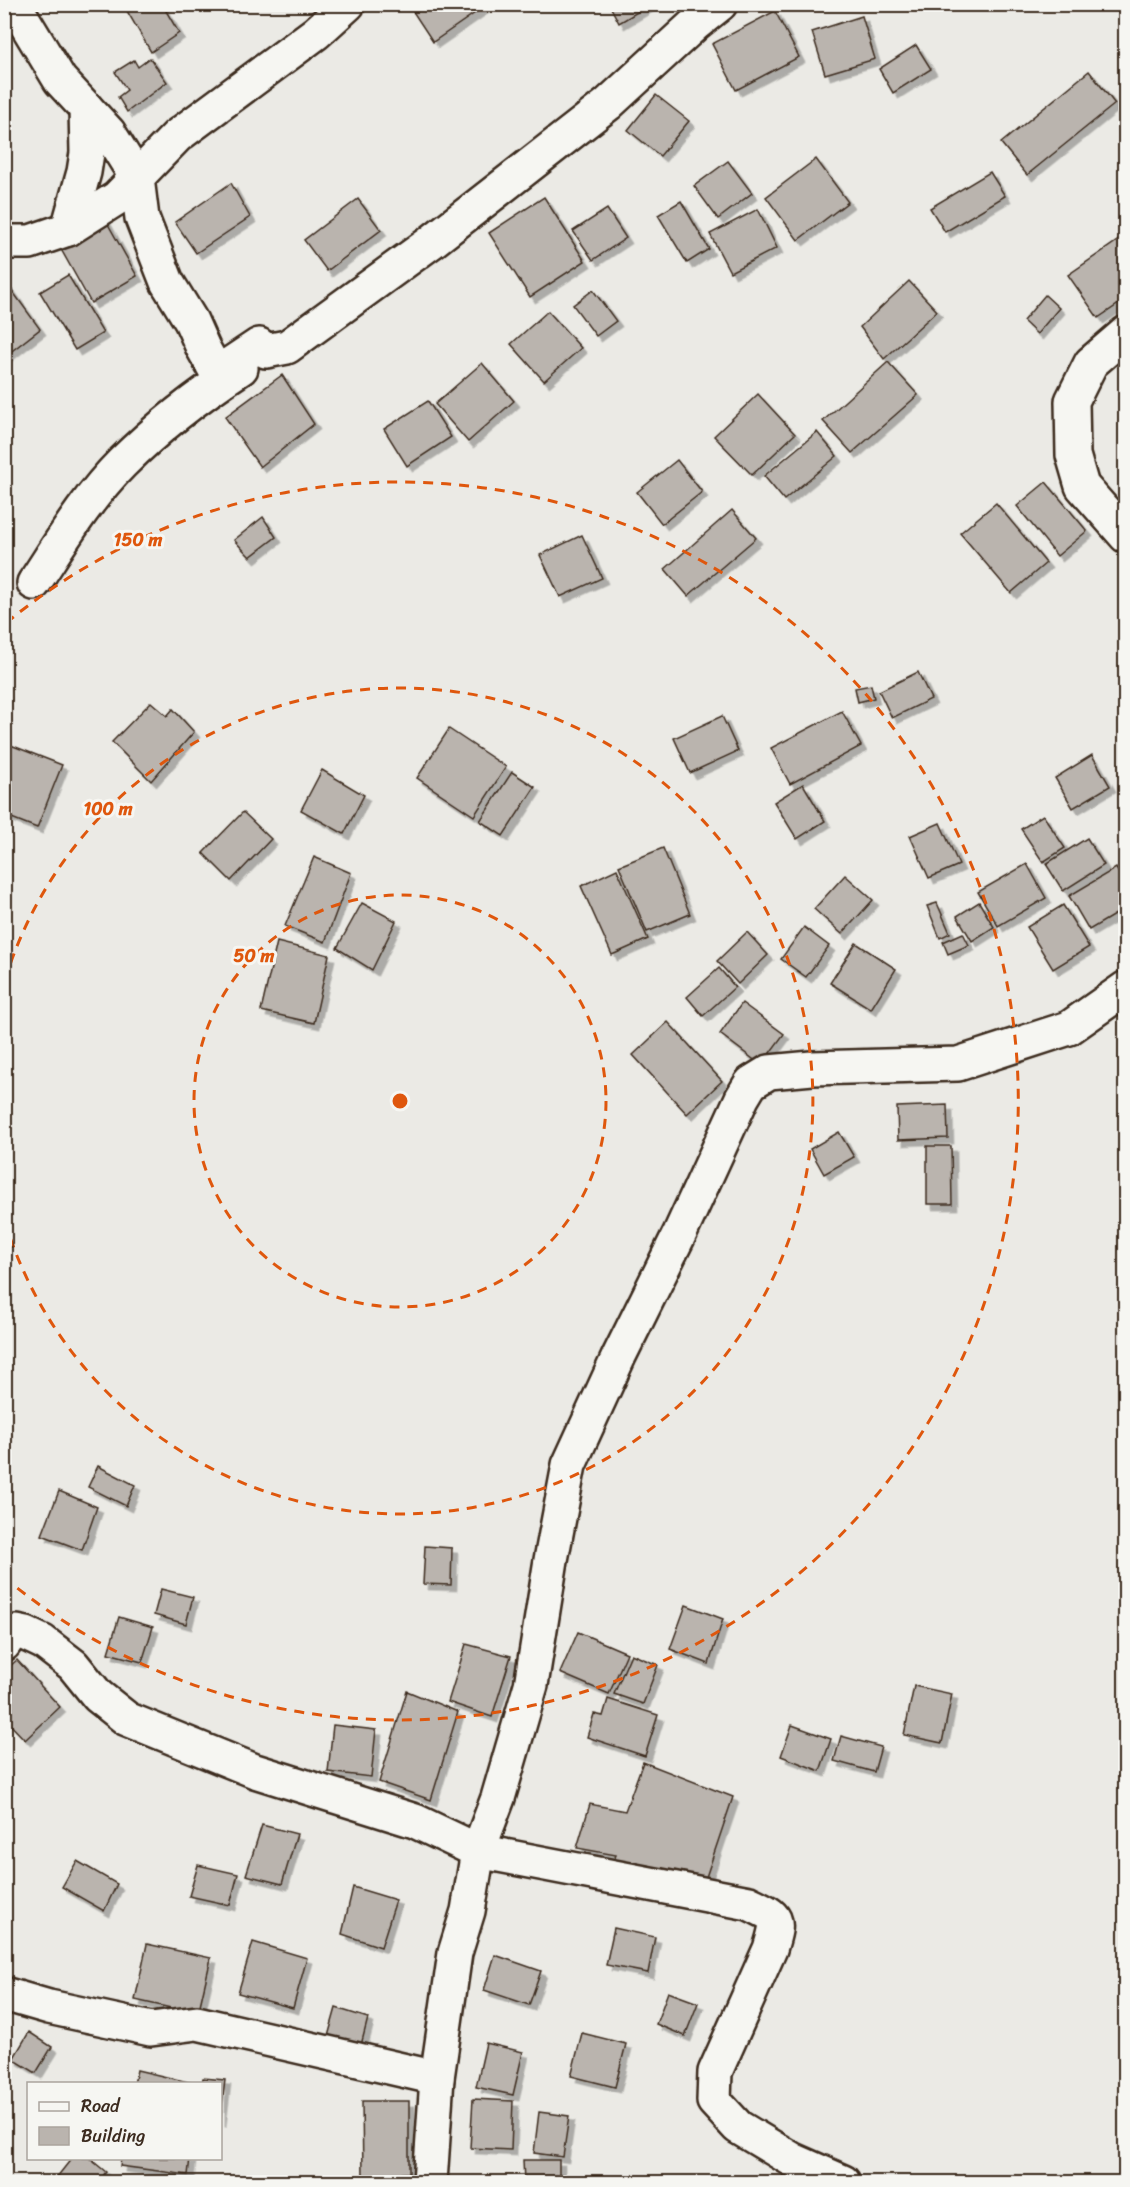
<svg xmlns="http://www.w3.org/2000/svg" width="1130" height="2187" viewBox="0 0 1130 2187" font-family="Sriracha,sans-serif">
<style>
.building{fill:#bab4ae;stroke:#3b2a1e;stroke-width:1.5;filter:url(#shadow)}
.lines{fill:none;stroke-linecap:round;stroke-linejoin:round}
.minor-casing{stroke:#3b2a1e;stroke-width:38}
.minor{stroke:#f6f6f2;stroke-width:33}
.ring{fill:none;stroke:#df570d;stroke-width:3;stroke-dasharray:10 8}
.centre{fill:#df570d;stroke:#f6f6f2;stroke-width:3}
.ring-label{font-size:18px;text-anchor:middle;font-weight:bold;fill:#df570d;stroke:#f6f6f2;stroke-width:6;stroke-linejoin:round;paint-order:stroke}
</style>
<defs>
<filter id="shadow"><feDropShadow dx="5.5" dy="5.5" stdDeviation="0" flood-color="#0004"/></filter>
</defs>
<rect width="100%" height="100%" fill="#ebeae5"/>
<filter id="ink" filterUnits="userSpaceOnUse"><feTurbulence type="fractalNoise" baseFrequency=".0167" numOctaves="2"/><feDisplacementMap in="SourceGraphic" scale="12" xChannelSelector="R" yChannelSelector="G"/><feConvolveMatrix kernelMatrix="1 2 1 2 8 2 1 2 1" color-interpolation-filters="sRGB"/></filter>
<g filter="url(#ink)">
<!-- building -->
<g class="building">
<path d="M137,4H162L179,33L151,52L127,11Z"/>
<path d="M408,4H488L433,42Z"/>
<path d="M609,4H651L619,23Z"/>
<path d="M775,11L799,57L736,90L712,44Z"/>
<path d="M862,16L875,59L825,74L812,32Z"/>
<path d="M916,45L931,69L893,93L879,69Z"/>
<path d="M150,58L167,82L127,112L118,97L127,90L115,72L134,60L138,67Z"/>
<path d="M1089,71L1115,104L1027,175L1001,143Z"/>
<path d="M656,95L689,121L660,156L628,130Z"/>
<path d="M816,159L848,202L798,240L766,197Z"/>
<path d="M728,161L752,193L718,219L694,186Z"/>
<path d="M990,172L1005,196L945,232L930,208Z"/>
<path d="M231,183L250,217L196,253L175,222Z"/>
<path d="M544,197L585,261L530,297L489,233Z"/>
<path d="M358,199L381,230L327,271L304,240Z"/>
<path d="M681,201L709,249L687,263L658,215Z"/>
<path d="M607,209L626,238L593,260L573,231Z"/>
<path d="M758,209L777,248L730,272L710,234Z"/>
<path d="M104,217L137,276L91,303L58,244Z"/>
<path d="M1126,235V299L1098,318L1068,275Z"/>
<path d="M68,275L103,333L75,350L40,292Z"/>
<path d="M909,281L937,311L884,359L860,327Z"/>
<path d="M8,285L40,329L4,357V288Z"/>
<path d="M593,290L616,321L596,336L573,305Z"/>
<path d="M1045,295L1059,308L1037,334L1023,321Z"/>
<path d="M548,311L581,348L544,381L511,344Z"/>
<path d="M888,362L918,395L852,453L823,421Z"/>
<path d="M482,363L514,401L468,442L435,404Z"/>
<path d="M282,375L314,424L260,467L225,417Z"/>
<path d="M758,394L795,434L752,475L714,436Z"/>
<path d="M428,401L451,437L407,466L384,429Z"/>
<path d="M817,432L837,456L784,500L764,476Z"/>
<path d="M677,460L702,492L662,524L637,492Z"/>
<path d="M1046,482L1087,531L1057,556L1017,506Z"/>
<path d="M996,503L1046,563L1011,593L960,533Z"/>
<path d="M732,510L756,538L688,596L665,569Z"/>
<path d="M263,517L276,537L250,557L234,540Z"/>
<path d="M582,535L602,578L560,597L540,555Z"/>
<path d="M918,672L931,699L892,718L879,691Z"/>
<path d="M871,685L874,698L858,702L855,688Z"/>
<path d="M151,702L167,716L173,709L194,732L151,781L112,742Z"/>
<path d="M842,711L861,746L790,784L771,748Z"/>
<path d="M722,716L738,751L690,773L674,738Z"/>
<path d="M449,729L506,767L474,816L417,778Z"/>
<path d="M8,744L62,765L37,828L4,815V753Z"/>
<path d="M1092,755L1110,786L1073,808L1055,778Z"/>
<path d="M322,770L364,795L344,834L301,810Z"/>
<path d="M512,772L535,787L503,836L480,821Z"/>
<path d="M803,784L825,821L797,839L774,802Z"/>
<path d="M243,812L271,839L231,881L203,853Z"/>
<path d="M1043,815L1065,848L1043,862L1021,829Z"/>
<path d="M940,823L959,865L929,878L910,836Z"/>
<path d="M1087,838L1104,865L1063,891L1046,864Z"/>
<path d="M663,848L690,914L647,932L619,866Z"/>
<path d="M314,857L351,873L325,942L285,926Z"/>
<path d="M1027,864L1046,898L998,926L978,892Z"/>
<path d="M1116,868L1126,885V908L1089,930L1069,896Z"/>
<path d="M617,869L648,939L612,955L581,886Z"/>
<path d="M845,875L873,900L842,934L814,909Z"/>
<path d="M979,902L994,927L972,941L957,916Z"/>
<path d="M362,903L396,921L372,970L337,948Z"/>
<path d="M937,903L950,933L940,938L927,906Z"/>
<path d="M1063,905L1089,947L1053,969L1027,927Z"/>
<path d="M804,927L829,946L806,977L781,959Z"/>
<path d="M747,932L768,955L738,984L717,961Z"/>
<path d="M963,933L969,945L948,954L943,942Z"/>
<path d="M277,942L329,955L314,1023L261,1011Z"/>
<path d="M856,943L896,969L871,1009L830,983Z"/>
<path d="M719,968L735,987L703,1016L687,997Z"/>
<path d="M742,1003L784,1034L761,1065L720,1034Z"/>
<path d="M668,1022L722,1081L687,1114L633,1055Z"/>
<path d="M947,1105L948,1138L898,1140L897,1107Z"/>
<path d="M839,1132L854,1157L824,1174L810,1149Z"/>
<path d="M927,1146H951L952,1204H927Z"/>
<path d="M98,1466L135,1485L126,1506L88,1487Z"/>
<path d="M59,1491L97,1507L82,1550L42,1535Z"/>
<path d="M425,1546L452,1548L451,1585L423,1584Z"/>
<path d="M161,1589L193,1597L186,1624L154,1615Z"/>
<path d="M686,1605L723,1619L709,1664L670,1649Z"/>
<path d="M119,1617L153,1627L142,1662L108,1653Z"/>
<path d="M578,1632L627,1653L609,1694L560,1673Z"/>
<path d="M466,1644L511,1656L492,1717L448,1702Z"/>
<path d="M631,1654L658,1665L643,1704L614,1694Z"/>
<path d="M17,1660L60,1707L25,1740L4,1718V1671Z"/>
<path d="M914,1686L952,1694L942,1743L904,1735Z"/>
<path d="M407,1691L458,1712L431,1800L379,1782Z"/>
<path d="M608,1699L658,1715L645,1756L587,1737L594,1714L603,1716Z"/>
<path d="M333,1725L376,1730L371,1777L328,1772Z"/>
<path d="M792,1725L831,1739L820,1771L781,1756Z"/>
<path d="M841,1736L881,1747L874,1772L834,1761Z"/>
<path d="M643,1762L733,1797L699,1898L609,1871L616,1855L577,1848L590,1804L625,1811Z"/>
<path d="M262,1825L297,1834L282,1884L246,1875Z"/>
<path d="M77,1861L117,1884L104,1911L62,1887Z"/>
<path d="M198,1865L238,1874L230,1905L189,1896Z"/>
<path d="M353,1887L396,1900L381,1947L342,1934Z"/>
<path d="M614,1928L655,1937L648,1973L606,1965Z"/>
<path d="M253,1942L307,1958L293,2008L238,1993Z"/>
<path d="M147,1944L211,1958L198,2014L135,2000Z"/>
<path d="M495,1955L541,1971L529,2005L484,1990Z"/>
<path d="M668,1992L698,2003L685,2036L656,2024Z"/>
<path d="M336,2008L368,2018L358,2057L325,2047Z"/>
<path d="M29,2032L52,2047L36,2073L13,2059Z"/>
<path d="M582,2033L626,2044L615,2087L571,2076Z"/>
<path d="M486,2043L523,2052L513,2095L476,2087Z"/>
<path d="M137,2070L192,2083L191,2084H134Z"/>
<path d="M203,2078L225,2080L220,2122V2084H202Z"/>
<path d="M473,2099L513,2101L511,2150L470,2148Z"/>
<path d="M362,2101H409V2173L363,2176Z"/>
<path d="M539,2112L569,2116L563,2157L534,2153Z"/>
<path d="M72,2158H89L106,2172L98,2182H53Z"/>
<path d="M121,2158H190L188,2175L120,2166Z"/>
<path d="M523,2160H559V2182H524Z"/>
</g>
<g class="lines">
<defs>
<g id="minor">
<path d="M14,4L60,80L109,133L137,178L142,218L167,282L191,321L203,348L217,373L259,345L266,351L287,347L430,243L608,104L695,24L720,4"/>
<path d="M68,229L84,172L87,153L86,108"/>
<path d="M4,242H30L68,229L117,198L177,136L316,33L348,4"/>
<path d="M1126,333L1091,363L1072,401L1073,455L1082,486L1126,536"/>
<path d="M34,583C61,542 87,498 122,463C158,427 198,396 241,368"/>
<path d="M4,1644L10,1635L16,1632L26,1634L43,1642L73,1665L98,1696L127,1719L255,1771L415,1821L478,1851L749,1903C778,1917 780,1917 770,1949L715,2072L714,2101L738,2127L793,2160L843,2182"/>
<path d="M4,1994L49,2007L151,2029L197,2023L437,2078"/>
<path d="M430,2182L437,2078L455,1953L468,1911L478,1851L498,1798L531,1685L551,1560L569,1465L619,1356L680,1233L742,1098L751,1083L769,1072L812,1068L958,1064L1069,1028L1126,988"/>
</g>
</defs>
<!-- minor casing -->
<use href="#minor" class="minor-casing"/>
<!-- minor -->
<use href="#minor" class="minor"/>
</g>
</g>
<!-- distance rings -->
<g class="ring">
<circle cx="400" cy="1101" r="206"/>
<path d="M5 980A413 413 0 1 1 5 1222"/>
<path d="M6 623A619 619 0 1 1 6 1579"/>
</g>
<circle cx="400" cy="1101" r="9" class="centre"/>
<g class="ring-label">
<text x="138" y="546">150 m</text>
<text x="108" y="815">100 m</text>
<text x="254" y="962">50 m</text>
</g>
<!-- margin -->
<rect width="1130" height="2187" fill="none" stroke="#f6f6f2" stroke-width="24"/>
<rect x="12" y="12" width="1106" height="2163" fill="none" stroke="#3b2a1e" stroke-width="2" filter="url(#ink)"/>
<!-- legend -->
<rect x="27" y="2082" width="195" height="78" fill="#f6f6f2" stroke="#aba49d" stroke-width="1.5"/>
<rect x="39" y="2102" width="30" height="9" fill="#f6f6f2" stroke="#aba49d" stroke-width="1.5"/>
<text x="81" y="2112" font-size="18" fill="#3b2a1e">Road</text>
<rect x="39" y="2127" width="30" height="18" fill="#bab4ae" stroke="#aba49d" stroke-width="1.5"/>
<text x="81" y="2142" font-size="18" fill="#3b2a1e">Building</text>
</svg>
